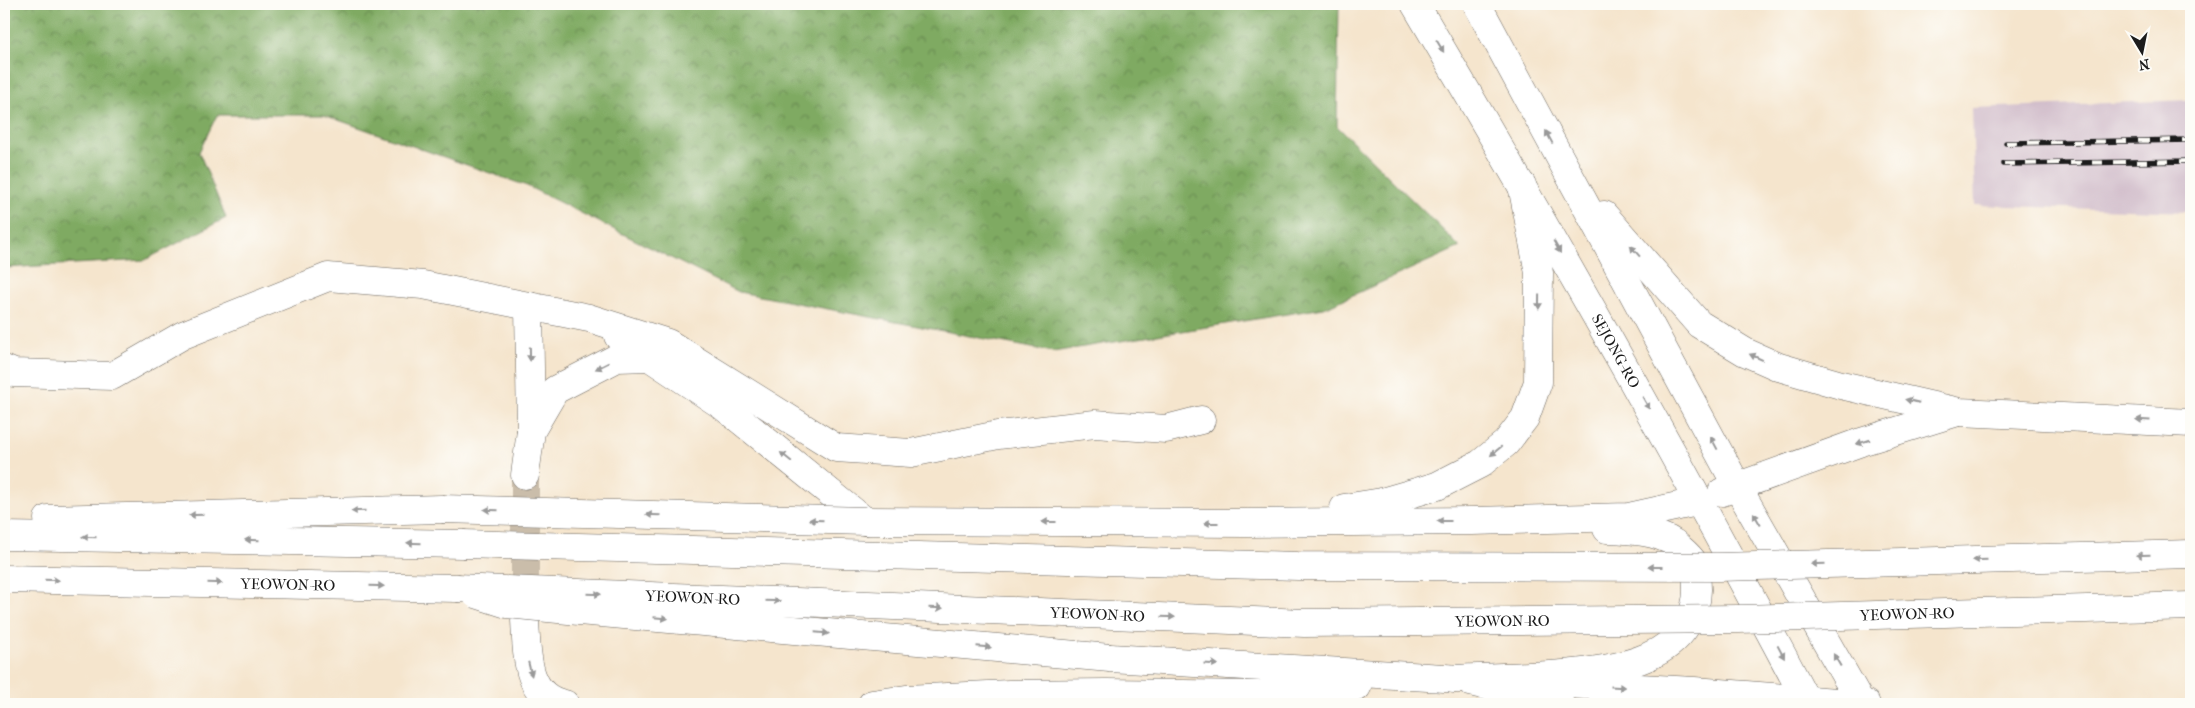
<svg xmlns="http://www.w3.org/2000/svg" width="2195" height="708" viewBox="0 0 2195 708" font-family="'IM FELL French Canon',serif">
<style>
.industrial{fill:#d1bdcb}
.forest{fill:url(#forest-crowns);stroke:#4e633f}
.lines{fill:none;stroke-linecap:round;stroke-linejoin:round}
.minor-tunnel{stroke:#cabdaa;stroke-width:28;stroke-dasharray:28 14;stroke-linecap:butt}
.minor-casing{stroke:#68625a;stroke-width:29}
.major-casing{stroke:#68625a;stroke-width:29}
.highway-casing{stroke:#68625a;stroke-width:29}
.minor{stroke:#fff;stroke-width:28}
.major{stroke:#fff;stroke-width:28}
.highway{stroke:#fff;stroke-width:28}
.rail-casing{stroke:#1c1c1c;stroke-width:5.5}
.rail{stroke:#fdfcf7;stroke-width:4;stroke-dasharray:11;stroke-linecap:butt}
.minor-bridge-casing{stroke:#68625a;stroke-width:29;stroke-linecap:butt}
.highway-bridge-casing{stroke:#68625a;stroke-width:29;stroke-linecap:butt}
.minor-bridge{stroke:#fff;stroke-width:28}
.highway-bridge{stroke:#fff;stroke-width:28}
.oneway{fill:#999}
.labels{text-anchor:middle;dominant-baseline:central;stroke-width:4;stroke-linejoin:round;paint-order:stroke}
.street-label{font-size:15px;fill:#1c1c1c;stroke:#fdfcf7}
</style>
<defs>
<pattern id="forest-crowns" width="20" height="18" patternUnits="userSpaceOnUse" patternTransform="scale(1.25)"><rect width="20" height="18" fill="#7faa62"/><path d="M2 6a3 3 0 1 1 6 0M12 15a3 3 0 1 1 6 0" fill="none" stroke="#678a50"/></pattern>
</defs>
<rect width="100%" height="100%" fill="#fdfcf7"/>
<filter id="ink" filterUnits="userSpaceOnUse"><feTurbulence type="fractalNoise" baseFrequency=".02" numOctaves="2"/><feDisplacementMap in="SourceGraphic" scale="10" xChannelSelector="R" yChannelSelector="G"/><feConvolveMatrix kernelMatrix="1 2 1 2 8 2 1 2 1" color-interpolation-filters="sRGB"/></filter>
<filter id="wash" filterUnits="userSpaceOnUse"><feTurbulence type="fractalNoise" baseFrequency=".0096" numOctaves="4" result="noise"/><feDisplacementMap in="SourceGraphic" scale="20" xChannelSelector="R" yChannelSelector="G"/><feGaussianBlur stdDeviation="1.12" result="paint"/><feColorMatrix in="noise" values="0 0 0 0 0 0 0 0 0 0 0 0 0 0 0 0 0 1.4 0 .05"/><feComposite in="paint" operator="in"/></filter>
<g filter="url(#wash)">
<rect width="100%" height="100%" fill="#f5e5cd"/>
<!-- industrial -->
<path class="industrial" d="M2191,100V212L1975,205L1972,108Z"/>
<!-- forest -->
<path class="forest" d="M4,4H1339L1337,126L1460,247L1324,308L1053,352L739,292L527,186L324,115H217L199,152L226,218L145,260L4,268Z"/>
</g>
<g filter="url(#ink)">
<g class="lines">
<!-- minor-tunnel -->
<path class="minor-tunnel" d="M525,475V613"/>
<defs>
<g id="minor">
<path d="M529,306L531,431"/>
<path d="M618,336L723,406L865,521"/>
<path d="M4,369L14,373L112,376L183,335L328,277L423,285L589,318L668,343L836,448L911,453L998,435L1095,424L1166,429L1201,420"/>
<path d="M525,475L531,431L555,390L617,358L649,357"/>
<path d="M525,620C527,652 525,698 565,704"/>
<path d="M1110,658L1478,680"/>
<path d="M1470,682L1560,704"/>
<path d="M1548,683L1694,691L1862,704"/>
<path d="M872,704L906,699L1009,694L1106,693L1259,695L1357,687"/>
</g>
<g id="major">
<path id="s1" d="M1415,4C1551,233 1682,465 1806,700"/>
<path d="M1477,4L1737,486L1861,703"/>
<path d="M1604,215L1699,324L1745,352L1779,367L1841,385L1959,412L2191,423"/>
<path d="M1722,492L1861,442L1958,412"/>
</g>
<g id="highway">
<path d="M1344,508L1382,502L1437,486L1480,464L1506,443L1525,418L1538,382L1539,273L1522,185"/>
<path d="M48,519L442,509"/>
<path d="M865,521L1247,523L1472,521L1629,517L1701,501"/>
<path d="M4,536L463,544"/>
<path id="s2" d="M4,579L457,588"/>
<path d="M1454,679C1507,676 1600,678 1647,657C1680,643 1702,614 1696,577C1695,573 1695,566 1693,562C1690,556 1679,548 1674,543C1657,531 1628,530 1607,529"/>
<path d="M1861,703L1866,704"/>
</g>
</defs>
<!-- minor casing -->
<use href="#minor" class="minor-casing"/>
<!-- major casing -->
<use href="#major" class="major-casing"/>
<!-- highway casing -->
<use href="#highway" class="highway-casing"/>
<!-- minor -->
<use href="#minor" class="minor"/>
<!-- major -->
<use href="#major" class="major"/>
<!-- highway -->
<use href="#highway" class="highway"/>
<defs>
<g id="rail">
<path d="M2006,143L2191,140"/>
<path d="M2004,164L2191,161"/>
</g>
</defs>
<!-- rail casing -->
<use href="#rail" class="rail-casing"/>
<!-- rail -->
<use href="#rail" class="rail"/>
<defs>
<path id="minor-bridge" d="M476,594L507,604L579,611L1110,658"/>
<g id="highway-bridge">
<path d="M442,509L865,521"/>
<path d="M463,544L1298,566L1718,567L2191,554"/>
<path id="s3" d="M457,588L1304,623L1739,619L2191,606"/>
</g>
</defs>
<!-- minor-bridge casing -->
<use href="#minor-bridge" class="minor-bridge-casing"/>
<!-- highway-bridge casing -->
<use href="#highway-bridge" class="highway-bridge-casing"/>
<!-- minor-bridge -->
<use href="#minor-bridge" class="minor-bridge"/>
<!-- highway-bridge -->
<use href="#highway-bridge" class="highway-bridge"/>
</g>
<!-- one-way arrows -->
<defs><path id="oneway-solid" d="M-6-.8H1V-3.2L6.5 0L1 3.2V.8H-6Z" transform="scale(1.25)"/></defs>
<g class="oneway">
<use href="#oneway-solid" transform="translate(1440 46) rotate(59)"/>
<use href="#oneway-solid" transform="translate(1549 137) rotate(-118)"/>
<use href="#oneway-solid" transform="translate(1557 247) rotate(61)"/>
<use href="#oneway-solid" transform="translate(1635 251) rotate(-131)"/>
<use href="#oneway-solid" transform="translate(1539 302) rotate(91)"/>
<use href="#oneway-solid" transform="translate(530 354) rotate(89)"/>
<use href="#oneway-solid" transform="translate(1756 357) rotate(-156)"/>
<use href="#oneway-solid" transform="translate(602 366) rotate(154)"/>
<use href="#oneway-solid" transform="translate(1912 401) rotate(-167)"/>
<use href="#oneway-solid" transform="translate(1646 403) rotate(61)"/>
<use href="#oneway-solid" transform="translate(2143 420) rotate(-177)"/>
<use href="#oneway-solid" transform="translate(1863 442) rotate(162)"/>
<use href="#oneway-solid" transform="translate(1714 443) rotate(-118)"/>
<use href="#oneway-solid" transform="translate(1496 451) rotate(140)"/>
<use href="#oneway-solid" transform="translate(786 457) rotate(-141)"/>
<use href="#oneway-solid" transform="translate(491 510) rotate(-178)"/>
<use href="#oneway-solid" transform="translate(358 511) rotate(179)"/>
<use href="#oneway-solid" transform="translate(196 515) rotate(179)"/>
<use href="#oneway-solid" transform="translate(653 515) rotate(-178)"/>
<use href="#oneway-solid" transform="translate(1757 519) rotate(-120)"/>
<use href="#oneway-solid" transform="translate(816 520) rotate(-178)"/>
<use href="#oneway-solid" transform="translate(1444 521) rotate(180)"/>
<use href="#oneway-solid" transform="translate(1049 522) rotate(-180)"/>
<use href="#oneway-solid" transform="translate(1211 523) rotate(-180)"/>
<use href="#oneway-solid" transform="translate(89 537) rotate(-179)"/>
<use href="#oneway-solid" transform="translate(252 540) rotate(-179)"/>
<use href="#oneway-solid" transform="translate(414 543) rotate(-179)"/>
<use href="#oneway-solid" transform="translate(2143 555) rotate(178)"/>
<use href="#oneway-solid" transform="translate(1980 560) rotate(178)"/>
<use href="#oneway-solid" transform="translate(1818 564) rotate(178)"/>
<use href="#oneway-solid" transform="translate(1655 567) rotate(-180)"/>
<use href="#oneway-solid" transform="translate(52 580) rotate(1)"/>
<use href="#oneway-solid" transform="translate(215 583) rotate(1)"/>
<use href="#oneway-solid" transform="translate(377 586) rotate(1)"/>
<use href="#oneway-solid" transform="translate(594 594) rotate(2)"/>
<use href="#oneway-solid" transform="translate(773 601) rotate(2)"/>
<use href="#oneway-solid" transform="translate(936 608) rotate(2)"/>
<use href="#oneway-solid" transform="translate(1168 617) rotate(2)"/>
<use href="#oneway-solid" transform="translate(661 618) rotate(5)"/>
<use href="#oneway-solid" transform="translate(822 633) rotate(5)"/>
<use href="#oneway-solid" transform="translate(984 647) rotate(5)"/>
<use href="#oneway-solid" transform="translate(1781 652) rotate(62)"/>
<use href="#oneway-solid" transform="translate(1837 660) rotate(-120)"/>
<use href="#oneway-solid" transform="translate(1211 664) rotate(3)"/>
<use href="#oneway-solid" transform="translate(530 669) rotate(76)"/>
<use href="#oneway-solid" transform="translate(1618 687) rotate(3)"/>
</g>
</g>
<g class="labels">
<!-- street labels -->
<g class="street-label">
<text stroke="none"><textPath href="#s1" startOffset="401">SEJONG-RO</textPath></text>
<text stroke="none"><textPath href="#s2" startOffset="284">YEOWON-RO</textPath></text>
<text stroke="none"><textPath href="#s3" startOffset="236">YEOWON-RO</textPath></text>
<text stroke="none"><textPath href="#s3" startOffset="641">YEOWON-RO</textPath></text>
<text stroke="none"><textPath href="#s3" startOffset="1451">YEOWON-RO</textPath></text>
<text stroke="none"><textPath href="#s3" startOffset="1046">YEOWON-RO</textPath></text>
</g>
</g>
<!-- margin -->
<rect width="2195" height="708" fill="none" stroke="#fdfcf7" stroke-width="20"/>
<!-- north arrow -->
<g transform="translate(2142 52) rotate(170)" stroke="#fdfcf7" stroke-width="4" paint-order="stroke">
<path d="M0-4L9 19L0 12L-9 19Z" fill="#1c1c1c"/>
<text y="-8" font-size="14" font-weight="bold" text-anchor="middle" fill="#1c1c1c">N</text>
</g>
</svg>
